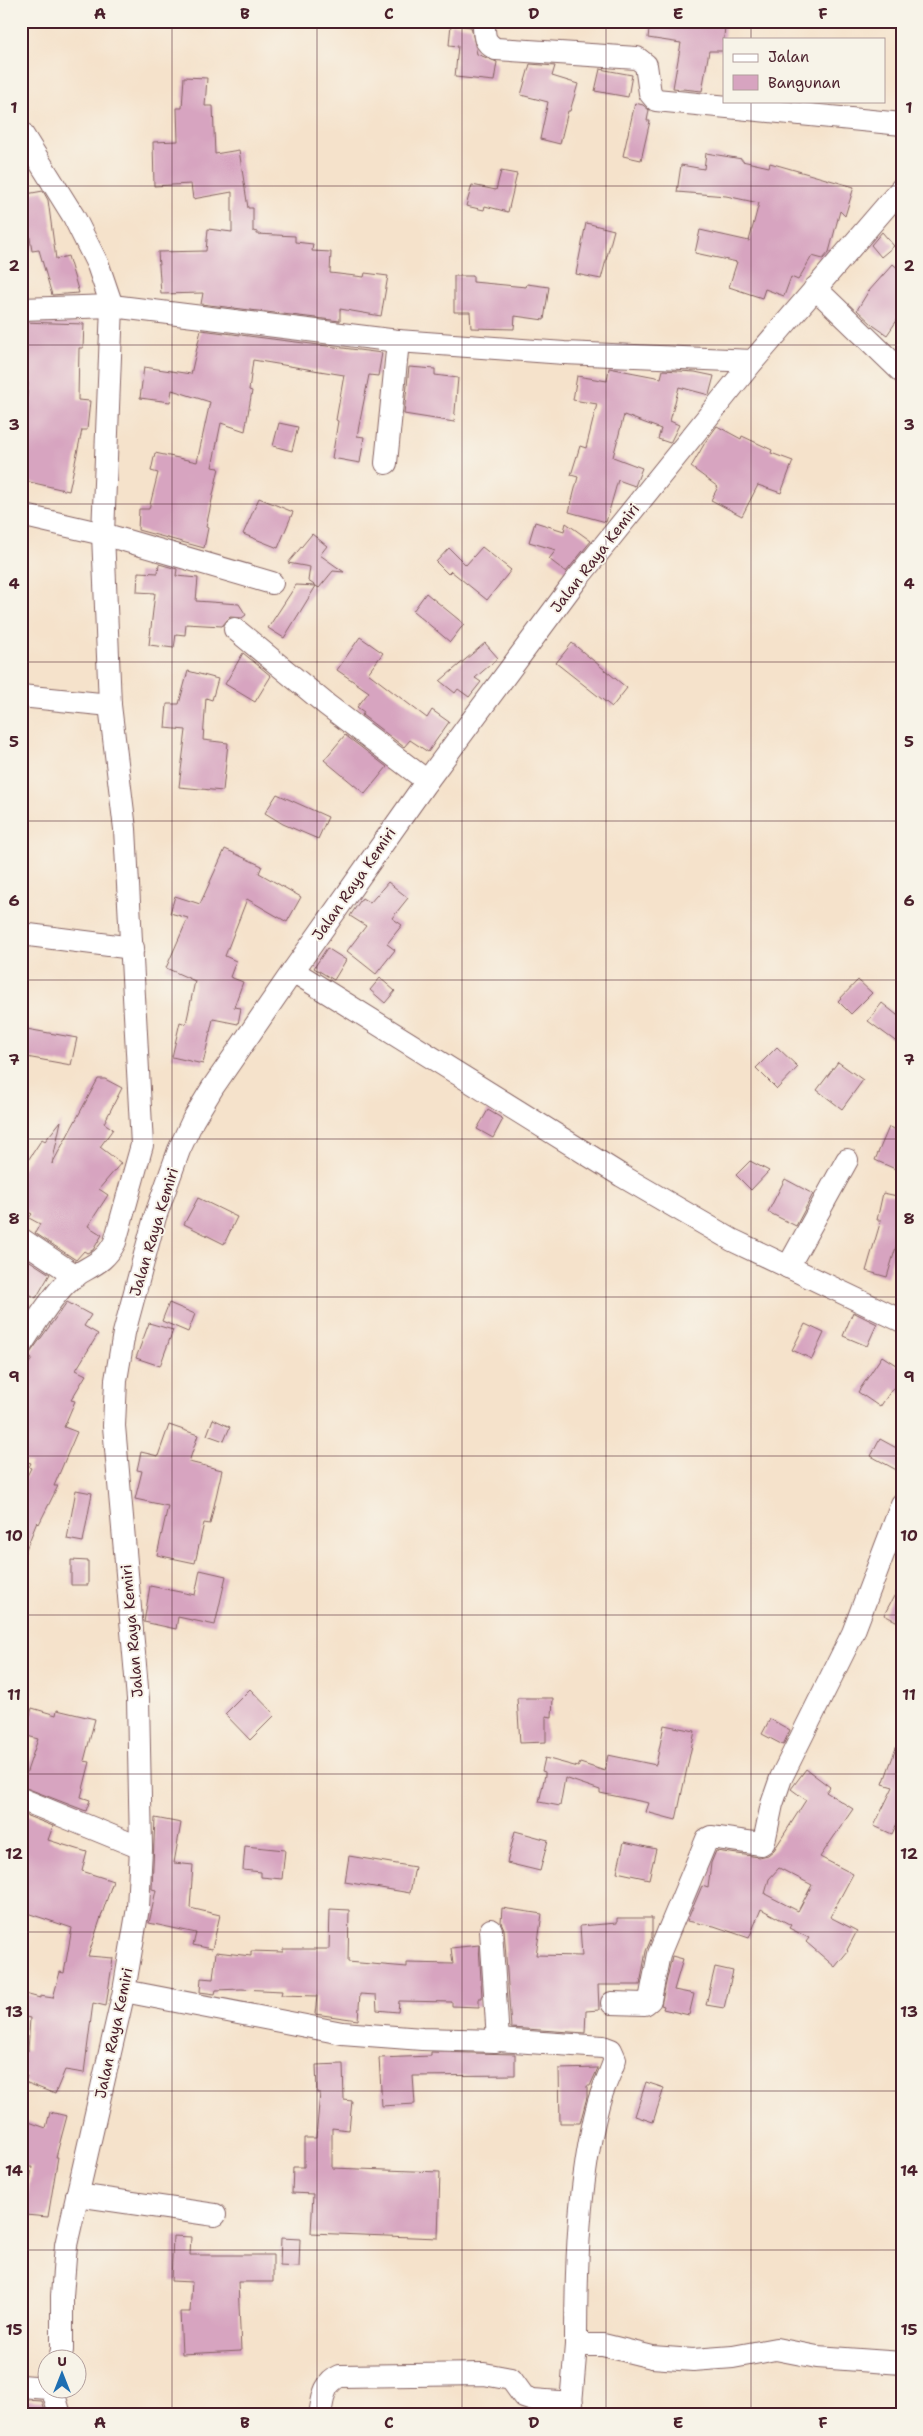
<svg xmlns="http://www.w3.org/2000/svg" width="923" height="2436" viewBox="0 0 923 2436" font-family="'Shantell Sans',sans-serif">
<style>
.building{fill:#d7a4c0;fill-rule:evenodd}
.lines{fill:none;stroke-linecap:round;stroke-linejoin:round}
.minor-casing{stroke:#866363;stroke-width:24}
.minor{stroke:#fff;stroke-width:22}
.grid{fill:none;stroke:#4a1f2b;stroke-width:1;stroke-opacity:0.55}
.labels{text-anchor:middle;dominant-baseline:central;stroke-width:4;stroke-linejoin:round;paint-order:stroke}
.street-label{font-size:15px;fill:#4a1f2b;stroke:#f7f3e8}
.neatline{fill:none;stroke:#4a1f2b;stroke-width:2}
.grid-label{font-size:16px;text-anchor:middle;font-weight:bold;fill:#4a1f2b}
</style>
<rect width="100%" height="100%" fill="#f7f3e8"/>
<filter id="ink" filterUnits="userSpaceOnUse"><feTurbulence type="fractalNoise" baseFrequency=".02" numOctaves="2"/><feDisplacementMap in="SourceGraphic" scale="10" xChannelSelector="R" yChannelSelector="G"/><feConvolveMatrix kernelMatrix="1 2 1 2 8 2 1 2 1" color-interpolation-filters="sRGB"/></filter>
<filter id="wash" filterUnits="userSpaceOnUse"><feTurbulence type="fractalNoise" baseFrequency=".0096" numOctaves="4" result="noise"/><feDisplacementMap in="SourceGraphic" scale="20" xChannelSelector="R" yChannelSelector="G"/><feGaussianBlur stdDeviation="1.12" result="paint"/><feColorMatrix in="noise" values="0 0 0 0 0 0 0 0 0 0 0 0 0 0 0 0 0 1.4 0 .05"/><feComposite in="paint" operator="in"/></filter>
<g filter="url(#wash)">
<rect width="100%" height="100%" fill="#f5e2cb"/>
<g id="blocks">
<!-- building -->
<g class="building">
<path d="M650,21H702V24L725,25L723,51H709L702,91L673,88L681,43L648,38Z"/>
<path d="M451,24L471,27L477,54L497,62L494,81L455,77L458,46L449,45Z"/>
<path d="M530,64L555,66L552,76L578,84L570,111H568L560,144L540,139L548,102L521,95Z"/>
<path d="M600,69L632,75L628,97L595,91Z"/>
<path d="M184,77L207,78L205,106H213L215,154L239,150L248,208H253V231L257,232V234L295,236V242L313,244L312,251L331,252L330,273L364,277L365,273L388,276L381,316L340,309V321L201,304L203,293L161,294L158,252L206,251L208,229L232,232V192L193,199L191,184L154,186L153,142L178,141L177,108H182Z"/>
<path d="M635,103L643,105L649,110L647,121H650L641,160L623,156Z"/>
<path d="M706,153L742,159V161L769,167L770,163L854,187L845,216L840,211L829,252L823,259L812,256L798,280L791,277L784,296L765,289L762,298L729,287L737,262L695,253L700,230L749,241L759,203L726,196L677,192L681,165L704,169Z"/>
<path d="M501,171L517,174L508,212L485,206L484,210L466,206L472,185L496,190Z"/>
<path d="M43,191L48,200L56,259L68,256L79,293L52,295L39,250L32,251L26,212L21,213V195Z"/>
<path d="M586,223L614,230L601,279L576,274Z"/>
<path d="M882,232L894,246L881,257L871,245Z"/>
<path d="M893,264L902,272V313L887,335L874,326L857,310L868,292Z"/>
<path d="M454,276H473V282L526,287L527,284L549,287L544,320L515,316L514,329L471,328L470,312H454Z"/>
<path d="M21,322L84,324L83,348H79L78,400L90,401L87,430H82L69,491L21,480V437H23L28,383H21L23,346H21Z"/>
<path d="M201,330L382,353L378,376L369,375L357,436L364,437L360,463L332,458L338,421L336,420L344,375L253,360L249,390L252,391L245,431L221,423L212,467L219,468L206,527L208,528L204,548L138,530L139,509H149L158,473L151,471L155,453L197,462L210,402L172,390L170,402L140,398L144,367L191,374Z"/>
<path d="M409,367L435,369V375L458,378L454,422L404,414Z"/>
<path d="M609,368L661,378L663,370L695,372L714,376L709,395L679,387L670,421L679,425L670,443L658,439L661,429L624,415L613,457L642,468L635,486L618,480L606,522L569,512L578,477L571,475L580,446L586,448L597,404L573,400L577,376L607,381Z"/>
<path d="M279,423L298,427L292,451L273,446Z"/>
<path d="M717,426L741,439L742,436L772,450L771,453L793,461L781,493L758,485L742,516L711,500L718,487L691,467L706,441Z"/>
<path d="M259,498L293,512L278,548L243,534Z"/>
<path d="M535,522L564,531L566,523L591,541L566,572L549,559L556,550L529,542Z"/>
<path d="M312,534L327,546L320,555L344,572L333,571L319,588L316,586L284,638L268,628L296,585L316,586L308,581L310,567L288,563Z"/>
<path d="M482,547L511,570L487,600L451,571L448,574L436,562L449,548L466,565Z"/>
<path d="M159,564L177,569L176,576L198,578L196,601L239,604L246,615L242,618L230,617L222,626L186,624L185,635L176,634L174,648L149,645L155,593L137,592L138,572L158,573Z"/>
<path d="M426,593L464,624L450,642L413,611Z"/>
<path d="M360,637L383,653L368,673L427,718L432,710L449,722L428,752L410,740L404,747L362,715L364,712L357,707L369,692L337,670Z"/>
<path d="M485,643L498,658L475,678L481,682L469,697L458,689L455,693L440,681Z"/>
<path d="M572,643L627,688L612,707L556,663Z"/>
<path d="M243,653L271,676L255,702L225,684Z"/>
<path d="M188,671L218,679L212,700L206,698L203,740L228,743L223,791L179,787L186,730L165,728L167,704H179Z"/>
<path d="M345,735L387,767L365,794L324,760Z"/>
<path d="M277,794L328,817L318,839L283,824L265,813Z"/>
<path d="M225,849L262,866L259,873L301,897L287,922L247,899L225,956L236,961L230,977L243,982L234,1007L241,1008L238,1024L213,1019L203,1064L172,1057L180,1022L186,1024L195,981L166,968L188,918L170,913L175,896L200,904Z"/>
<path d="M388,882L408,898L392,918L402,925L387,944L395,950L376,974L347,951L366,926L350,916L362,898L370,903Z"/>
<path d="M327,948L346,960L334,980L314,968Z"/>
<path d="M380,978L395,991L385,1003L370,990Z"/>
<path d="M858,980L872,993L851,1014L838,1001Z"/>
<path d="M882,1003L902,1019V1046L868,1021Z"/>
<path d="M21,1028L77,1038L71,1065L21,1056Z"/>
<path d="M777,1047L798,1067L777,1089L756,1068Z"/>
<path d="M838,1062L863,1080L842,1109L817,1090Z"/>
<path d="M98,1079H105L122,1088L104,1123L113,1129L100,1147L121,1163L99,1189L108,1195L88,1226L102,1235L93,1250L87,1253L84,1251L76,1260L35,1233L40,1224L29,1218L32,1214L21,1208V1171L42,1139L45,1141L61,1121L52,1164Z"/>
<path d="M488,1110L503,1119L493,1138L477,1129Z"/>
<path d="M889,1127L902,1132V1172L875,1160Z"/>
<path d="M750,1161L769,1171L751,1190L736,1175Z"/>
<path d="M785,1179L813,1194L796,1226L768,1212Z"/>
<path d="M883,1193L902,1197L900,1234L887,1277L866,1271L881,1220H877Z"/>
<path d="M198,1198L237,1217L224,1244L184,1224Z"/>
<path d="M22,1256L50,1274L36,1298L21,1289Z"/>
<path d="M67,1302L91,1315L84,1326L98,1334L76,1370L86,1375L71,1400L75,1401L64,1427L77,1432L54,1486H58L39,1524L37,1522L22,1559L21,1488L31,1468L29,1467L31,1463L21,1460V1375L32,1359L28,1356Z"/>
<path d="M169,1303L195,1314L188,1332L162,1321Z"/>
<path d="M853,1312L877,1324L867,1346L843,1336Z"/>
<path d="M149,1323L173,1330L160,1366L136,1358Z"/>
<path d="M805,1324L824,1333L812,1359L792,1350Z"/>
<path d="M882,1356L902,1369V1395L893,1388L880,1407L858,1392Z"/>
<path d="M213,1419L230,1427L224,1441L207,1435Z"/>
<path d="M169,1425L198,1435L189,1462L222,1470L210,1524L204,1523L195,1563L157,1555L168,1506L135,1499L142,1471L137,1470L141,1452L158,1456Z"/>
<path d="M880,1439L902,1451V1473L871,1456Z"/>
<path d="M76,1490L92,1493L83,1542L67,1539Z"/>
<path d="M71,1560L88,1561V1585H71Z"/>
<path d="M200,1570L226,1576L215,1625L178,1617L176,1629L144,1622L150,1586L195,1595Z"/>
<path d="M902,1581V1624L884,1615Z"/>
<path d="M250,1689L275,1715L250,1740L225,1714Z"/>
<path d="M517,1698H553L552,1717L546,1716V1742L520,1743Z"/>
<path d="M32,1708L56,1715L57,1710L95,1719L84,1761L90,1762L81,1797L90,1800L86,1811L21,1786V1773L26,1774L38,1739L24,1735Z"/>
<path d="M770,1719L790,1730L783,1745L762,1734Z"/>
<path d="M664,1725L695,1731L676,1820L646,1812L649,1803L600,1793V1790L565,1778L560,1806L539,1802L545,1775V1772L542,1771L545,1758L578,1767L580,1763L605,1771L608,1755L656,1765Z"/>
<path d="M900,1737L902,1738V1813L892,1834L874,1826L893,1787L883,1784Z"/>
<path d="M806,1769L830,1787L826,1792L853,1809L820,1857L853,1874L830,1917L857,1931L847,1950L848,1951L835,1967L806,1942L809,1938L789,1928L791,1925L761,1909L749,1938L714,1926L687,1921L702,1886L708,1888L711,1863L716,1851L759,1857L768,1855L774,1850L806,1800L791,1789ZM779,1868L812,1885L798,1911L765,1894L769,1879Z"/>
<path d="M25,1815L53,1826L48,1840L87,1852L82,1871L113,1881L88,1956L113,1958L106,2006L93,2003L84,2073L65,2070L55,2094L25,2082L27,2076L21,2075V2049L28,2051L30,2018L21,2016V2007L25,1994L40,1998V1996L53,1998L60,1972L64,1973L72,1928L21,1911V1823Z"/>
<path d="M155,1818L181,1823L174,1863L193,1865L190,1908L220,1915L212,1949L193,1945L196,1933L149,1923L156,1890L152,1889Z"/>
<path d="M515,1831L548,1840L540,1871L507,1863Z"/>
<path d="M624,1842L656,1849L649,1879L617,1872Z"/>
<path d="M245,1846L285,1850L282,1879L261,1877V1872L243,1870Z"/>
<path d="M349,1856L415,1867L410,1893L345,1882Z"/>
<path d="M502,1908L542,1914L536,1955L582,1956L580,1926L617,1923V1918H652V1937L646,1951L640,1985H598L599,2010L586,2011L585,2033L511,2028L504,1929L501,1922Z"/>
<path d="M330,1909L349,1910L348,1962L407,1967V1963L453,1964L451,1948L479,1945L482,1998H479V2007L452,2006V2002L399,2001L398,2012L377,2010L376,1995L360,1994L358,2020L315,2014L317,1996L281,1995L282,1991L241,1989L216,1990L215,1994L200,1992L201,1978L213,1979L216,1952L251,1956V1951L283,1952V1949H329Z"/>
<path d="M672,1956L683,1959L674,1990L694,1994L689,2015L663,2009L664,2006L661,2005Z"/>
<path d="M715,1967L733,1971L724,2008L706,2005Z"/>
<path d="M431,2052L515,2054V2075L413,2076L415,2104L382,2106L379,2058L431,2056Z"/>
<path d="M343,2064L344,2100L352,2101L349,2130L332,2128V2168L440,2172L438,2238L311,2233L313,2194L292,2193L293,2167H304V2138H316L320,2093H317L316,2065Z"/>
<path d="M598,2068L590,2086H587V2097L580,2123H560L559,2069Z"/>
<path d="M646,2082L664,2088L653,2122L635,2116Z"/>
<path d="M50,2112L67,2116L56,2157H58L48,2217L25,2215L32,2167H21V2134L26,2121L46,2128Z"/>
<path d="M173,2236L191,2237L190,2255H273V2282H238L241,2351L182,2354L180,2312H190L192,2282L171,2281Z"/>
<path d="M281,2238L300,2239L299,2267L280,2266Z"/>
<path d="M27,2400L42,2401L46,2415H27Z"/>
</g>
</g>
</g>
<g filter="url(#ink)">
<use href="#blocks" fill-opacity="0" stroke="#866363" stroke-width="1"/>
<g class="lines">
<defs>
<g id="minor">
<path d="M484,21C484,35 483,42 496,49L637,58L646,65L650,93L656,100L902,124"/>
<path d="M21,132L74,217L98,265L112,306L103,534L110,705L125,829L142,1145L115,1242C102,1268 83,1266 65,1284C49,1301 34,1325 21,1345"/>
<path d="M815,288L902,372"/>
<path d="M21,309L112,306L398,341L564,353L753,361"/>
<path d="M386,463L398,341"/>
<path d="M21,515L103,534L272,583"/>
<path d="M235,629L327,705L427,781"/>
<path d="M21,696L110,705"/>
<path d="M21,934L133,948"/>
<path d="M293,971L622,1176L732,1240L902,1321"/>
<path d="M21,1239L76,1276"/>
<path d="M788,1267L847,1160"/>
<path d="M21,1799L141,1848"/>
<path d="M124,1991L342,2033L422,2039L495,2041L498,2040L491,1930"/>
<path d="M612,2003L645,2004L650,2000L659,1954L707,1839L711,1837L761,1844L764,1842L772,1804L781,1778L853,1633L902,1504"/>
<path d="M498,2040L603,2047L611,2050L615,2059C610,2075 602,2089 598,2105C578,2183 576,2266 576,2345"/>
<path d="M77,2195L215,2215"/>
<path d="M60,2358L62,2350V2296L66,2245L124,1991L138,1908L141,1848L138,1699L114,1426L116,1380L124,1333L155,1217L179,1150L193,1120L213,1087L293,971L427,781L577,579L753,361L902,188"/>
<path d="M21,2386L48,2388"/>
<path d="M52,2388L60,2415"/>
<path d="M320,2415C323,2399 323,2383 340,2376L484,2374L511,2379L524,2397L533,2400L572,2403"/>
<path d="M570,2415L576,2345H603L652,2357L693,2360L733,2357L776,2349L817,2357L902,2363"/>
</g>
</defs>
<!-- minor casing -->
<use href="#minor" class="minor-casing"/>
<!-- minor -->
<use href="#minor" class="minor"/>
</g>
</g>
<!-- grid -->
<path class="grid" d="M172,21V2415M317,21V2415M462,21V2415M606,21V2415M751,21V39M751,101V2415M21,186H902M21,345H902M21,504H902M21,662H902M21,821H902M21,980H902M21,1139H902M21,1297H902M21,1456H902M21,1615H902M21,1774H902M21,1932H902M21,2091H902M21,2250H902"/>
<g class="labels">
<!-- street labels -->
<g class="street-label">
<text transform="translate(595 558) rotate(-52)">Jalan Raya Kemiri</text>
<text transform="translate(354 884) rotate(-55)">Jalan Raya Kemiri</text>
<text transform="translate(154 1232) rotate(-73)">Jalan Raya Kemiri</text>
<text transform="translate(132 1631) rotate(-95)">Jalan Raya Kemiri</text>
<text transform="translate(114 2033) rotate(-78)">Jalan Raya Kemiri</text>
</g>
</g>
<!-- margin -->
<rect width="923" height="2436" fill="none" stroke="#f7f3e8" stroke-width="55"/>
<!-- legend -->
<rect x="723" y="38" width="162" height="65" fill="#f7f3e8" stroke="#b29e9c"/>
<rect x="733" y="54" width="25" height="8" fill="#ffffff" stroke="#b29e9c"/>
<text x="768" y="62" font-size="15" fill="#4a1f2b">Jalan</text>
<rect x="733" y="75" width="25" height="15" fill="#d7a4c0" stroke="#b29e9c"/>
<text x="768" y="88" font-size="15" fill="#4a1f2b">Bangunan</text>
<!-- north arrow -->
<g transform="translate(62 2374)"><circle r="24" fill="#f7f3e8" stroke="#b29e9c"/>
<path d="M0-4L9 19L0 12L-9 19Z" fill="#1f6fb2"/>
<text y="-8" font-size="14" font-weight="bold" text-anchor="middle" fill="#4a1f2b">U</text>
</g>
<rect x="28" y="28" width="868" height="2380" class="neatline"/>
<g class="grid-label">
<text x="100" y="19">A</text>
<text x="245" y="19">B</text>
<text x="389" y="19">C</text>
<text x="534" y="19">D</text>
<text x="678" y="19">E</text>
<text x="823" y="19">F</text>
<text x="14" y="113">1</text>
<text x="909" y="113">1</text>
<text x="14" y="271">2</text>
<text x="909" y="271">2</text>
<text x="14" y="430">3</text>
<text x="909" y="430">3</text>
<text x="14" y="589">4</text>
<text x="909" y="589">4</text>
<text x="14" y="747">5</text>
<text x="909" y="747">5</text>
<text x="14" y="906">6</text>
<text x="909" y="906">6</text>
<text x="14" y="1065">7</text>
<text x="909" y="1065">7</text>
<text x="14" y="1224">8</text>
<text x="909" y="1224">8</text>
<text x="14" y="1382">9</text>
<text x="909" y="1382">9</text>
<text x="14" y="1541">10</text>
<text x="909" y="1541">10</text>
<text x="14" y="1700">11</text>
<text x="909" y="1700">11</text>
<text x="14" y="1859">12</text>
<text x="909" y="1859">12</text>
<text x="14" y="2017">13</text>
<text x="909" y="2017">13</text>
<text x="14" y="2176">14</text>
<text x="909" y="2176">14</text>
<text x="14" y="2335">15</text>
<text x="909" y="2335">15</text>
<text x="100" y="2428">A</text>
<text x="245" y="2428">B</text>
<text x="389" y="2428">C</text>
<text x="534" y="2428">D</text>
<text x="678" y="2428">E</text>
<text x="823" y="2428">F</text>
</g>
</svg>
